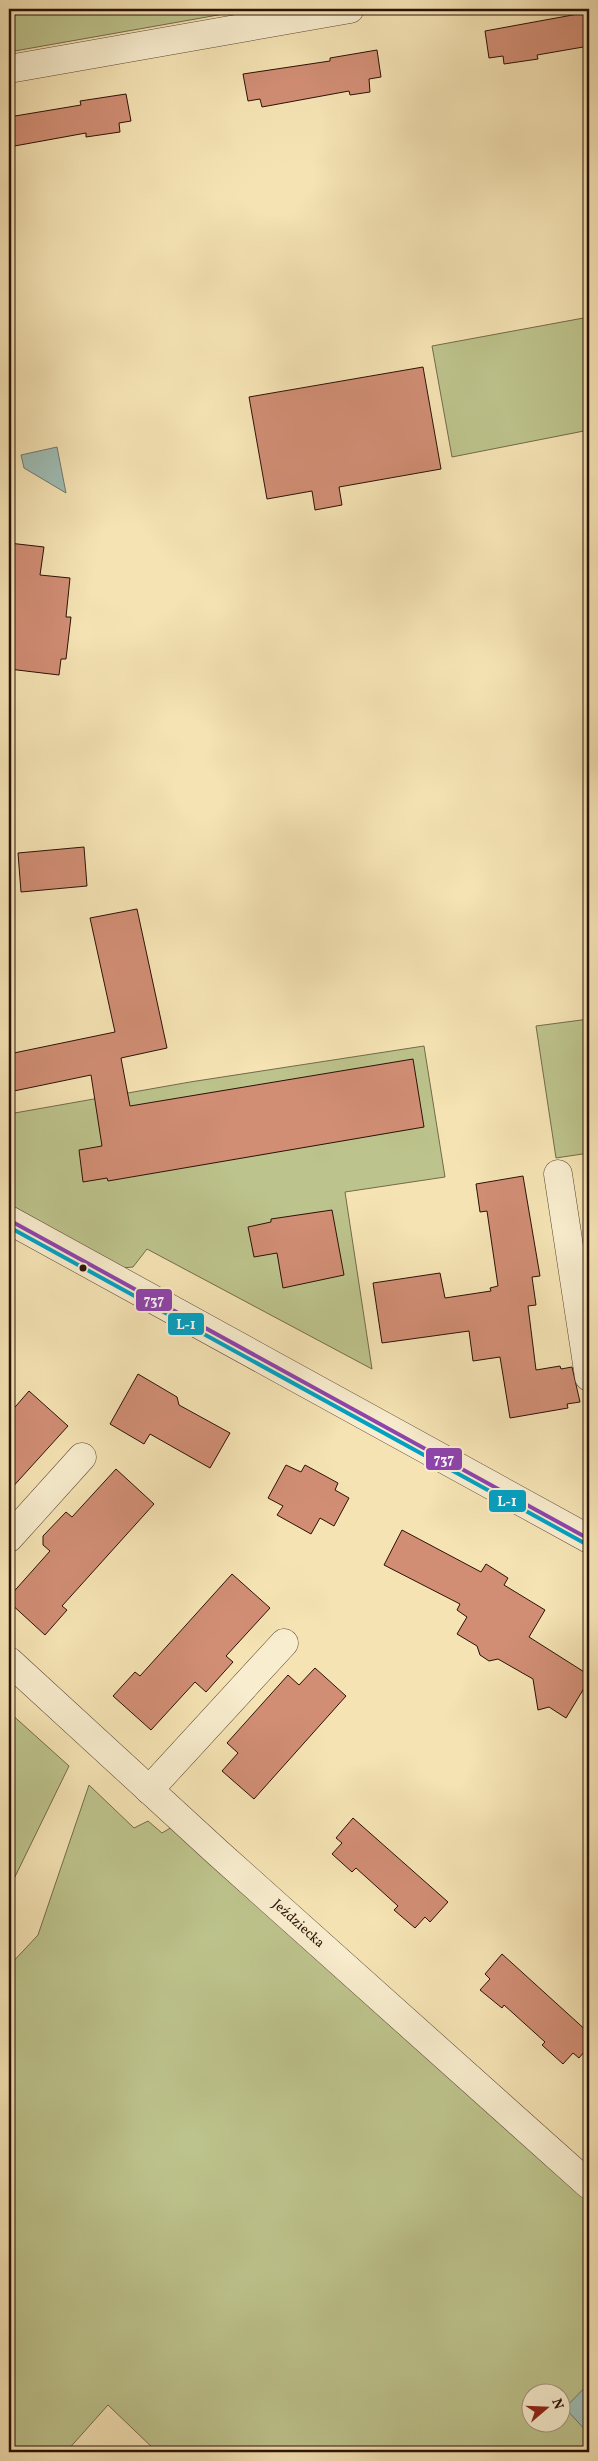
<svg xmlns="http://www.w3.org/2000/svg" width="598" height="2461" viewBox="0 0 598 2461" font-family="Vollkorn,serif">
<style>
.green{fill:#bdc38c;stroke:#746a49;fill-rule:evenodd}
.water{fill:#9ebdb5;stroke:#70786f}
.building{fill:#d18e75;stroke:#2b1106}
.lines{fill:none;stroke-linecap:round;stroke-linejoin:round}
.minor-casing{stroke:#5e4632;stroke-width:29}
.minor{stroke:#f8edce;stroke-width:28}
.bus-1-casing{stroke:#f8edce;stroke-width:8}
.bus-2-casing{stroke:#f8edce;stroke-width:8}
.bus-1{stroke:#8e44ad;stroke-width:4}
.bus-2{stroke:#02a1c4;stroke-width:4}
.bus-dot{fill:#2b1106;stroke:#f8edce;stroke-width:2}
.labels{text-anchor:middle;dominant-baseline:central;stroke-width:4.5;stroke-linejoin:round;paint-order:stroke}
.street-label{font-size:14px;fill:#2b1106;stroke:#f8edce}
.line-badge{stroke:#f8edce;stroke-width:2}
.badge-label{font-size:14px;text-anchor:middle;font-weight:bold;fill:#fff}
</style>
<rect width="100%" height="100%" fill="#f5e3b4"/>
<filter id="stains"><feTurbulence type="fractalNoise" baseFrequency=".004" numOctaves="4"/><feColorMatrix values="0 0 0 0 .2 0 0 0 0 .09 0 0 0 0 .02 0 0 0 .5 -.17"/></filter>
<radialGradient id="worn" r=".72"><stop offset=".6" stop-color="#630" stop-opacity="0"/><stop offset="1" stop-color="#630" stop-opacity=".3"/></radialGradient>
<!-- green -->
<g class="green">
<path d="M9,9H252L9,52Z"/>
<path d="M589,317V430L452,457L432,346Z"/>
<path d="M589,1019V1153L556,1158L536,1026Z"/>
<path d="M424,1046L445,1177L345,1192L372,1369L147,1249L133,1267L122,1268L9,1204V1114L190,1082Z"/>
<path d="M9,1712L69,1766L9,1889Z"/>
<path d="M89,1785L134,1828L148,1821L162,1833L172,1827L589,2200V2452H157L108,2405L66,2452H9V1966L38,1935ZM530,2394H560V2424H530Z"/>
</g>
<!-- water -->
<g class="water">
<path d="M57,447L66,493L24,468L21,455Z"/>
<path d="M589,2383V2434L565,2408Z"/>
</g>
<!-- building -->
<g class="building">
<path d="M589,12V46L537,55L538,59L504,64L503,56L489,58L485,31Z"/>
<path d="M377,50L381,77L369,79L370,92L350,95L349,91L262,107L260,99L248,101L243,74L330,61V58Z"/>
<path d="M126,94L131,121L119,123L120,132L86,137V133L9,147V117L81,105L80,101Z"/>
<path d="M423,367L441,469L339,487L342,505L315,510L312,491L267,499L249,397Z"/>
<path d="M9,543L44,547L40,575L70,578L66,617H71L66,659H61L59,675L9,669Z"/>
<path d="M84,847L87,886L21,892L18,853Z"/>
<path d="M137,909L167,1048L121,1058L130,1106L413,1059L424,1127L108,1181L107,1178L83,1182L79,1150L102,1146L91,1075L9,1092V1054L115,1032L90,918Z"/>
<path d="M523,1176L540,1276L532,1277L536,1305L528,1306L536,1370L560,1366L561,1369L572,1367L580,1402L567,1404L568,1408L510,1418L500,1357L473,1361L469,1331L382,1343L373,1283L440,1273L445,1298L491,1291L490,1288L498,1286L487,1211L480,1212L476,1184Z"/>
<path d="M332,1210L344,1275L283,1288L277,1253L254,1257L248,1227L271,1222V1219Z"/>
<path d="M138,1374L177,1397L179,1405L230,1433L210,1468L150,1434L144,1444L110,1424Z"/>
<path d="M29,1391L68,1426L9,1491V1414Z"/>
<path d="M286,1465L301,1472L305,1465L338,1483L335,1490L349,1498L334,1526L320,1518L311,1534L277,1515L283,1506L268,1498Z"/>
<path d="M116,1469L154,1504L62,1606L67,1610L45,1635L9,1602V1597L50,1551L43,1545V1536L66,1512L72,1517Z"/>
<path d="M402,1530L481,1572L486,1564L508,1578L504,1585L545,1610L529,1637L589,1675V1680L566,1718L549,1707L538,1710L533,1679L498,1659L489,1661L480,1655L477,1646L457,1634L467,1617L457,1610L460,1604L384,1565Z"/>
<path d="M232,1574L270,1608L226,1656L233,1662L206,1692L195,1682L151,1730L113,1696L135,1672L140,1676Z"/>
<path d="M315,1668L346,1696L254,1799L222,1771L238,1753L227,1743L288,1675L299,1685Z"/>
<path d="M353,1818L448,1902L430,1922L425,1917L415,1928L394,1910L398,1906L356,1868L352,1872L332,1854L342,1843L336,1838Z"/>
<path d="M502,1954L589,2033V2046L579,2058L573,2053L563,2064L542,2045L545,2042L504,2005L502,2008L480,1990L490,1979L485,1974Z"/>
</g>
<g class="lines">
<defs>
<g id="minor">
<path d="M9,69L350,9"/>
<path d="M558,1174L589,1377"/>
<path d="M9,1220L589,1539"/>
<path d="M9,1538L82,1457"/>
<path d="M9,1661L217,1852L589,2185"/>
<path d="M149,1790L284,1643"/>
</g>
</defs>
<!-- minor casing -->
<use href="#minor" class="minor-casing"/>
<!-- minor -->
<use href="#minor" class="minor"/>
<defs>
<path id="bus-1" d="M9,1220L589,1539"/>
<path id="bus-2" d="M9,1227L586,1544"/>
</defs>
<!-- bus-1 casing -->
<use href="#bus-1" class="bus-1-casing"/>
<!-- bus-2 casing -->
<use href="#bus-2" class="bus-2-casing"/>
<!-- bus-1 -->
<use href="#bus-1" class="bus-1"/>
<!-- bus-2 -->
<use href="#bus-2" class="bus-2"/>
</g>
<!-- markers -->
<circle class="bus-dot" cx="83" cy="1268" r="4.5"/>
<g class="labels">
<!-- street labels -->
<g class="street-label">
<text transform="translate(298 1924) rotate(42)">Jeździecka</text>
</g>
</g>
<g class="line-badge">
<rect x="135" y="1288" width="38" height="24" rx="5" fill="#8e44ad"/>
<rect x="167" y="1312" width="38" height="24" rx="5" fill="#02a1c4"/>
<rect x="425" y="1447" width="38" height="24" rx="5" fill="#8e44ad"/>
<rect x="488" y="1489" width="39" height="24" rx="5" fill="#02a1c4"/>
</g>
<g class="badge-label">
<text x="154" y="1305">737</text>
<text x="186" y="1329">L-1</text>
<text x="444" y="1464">737</text>
<text x="507" y="1506">L-1</text>
</g>
<!-- margin -->
<rect width="598" height="2461" fill="none" stroke="#f5e3b4" stroke-width="30"/>
<rect x="10" y="10" width="578" height="2441" fill="none" stroke="#2b1106" stroke-width="2.5"/>
<rect x="15" y="15" width="568" height="2431" fill="none" stroke="#2b1106"/>
<!-- north arrow -->
<g transform="translate(546 2408) rotate(71)"><circle r="24" fill="#f8edce" stroke="#a6957e"/>
<path d="M0-4L9 19L0 12L-9 19Z" fill="#8f2418"/>
<text y="-8" font-size="14" font-weight="bold" text-anchor="middle" fill="#2b1106">N</text>
</g>
<rect width="100%" height="100%" filter="url(#stains)"/>
<rect width="100%" height="100%" fill="url(#worn)"/>
</svg>
